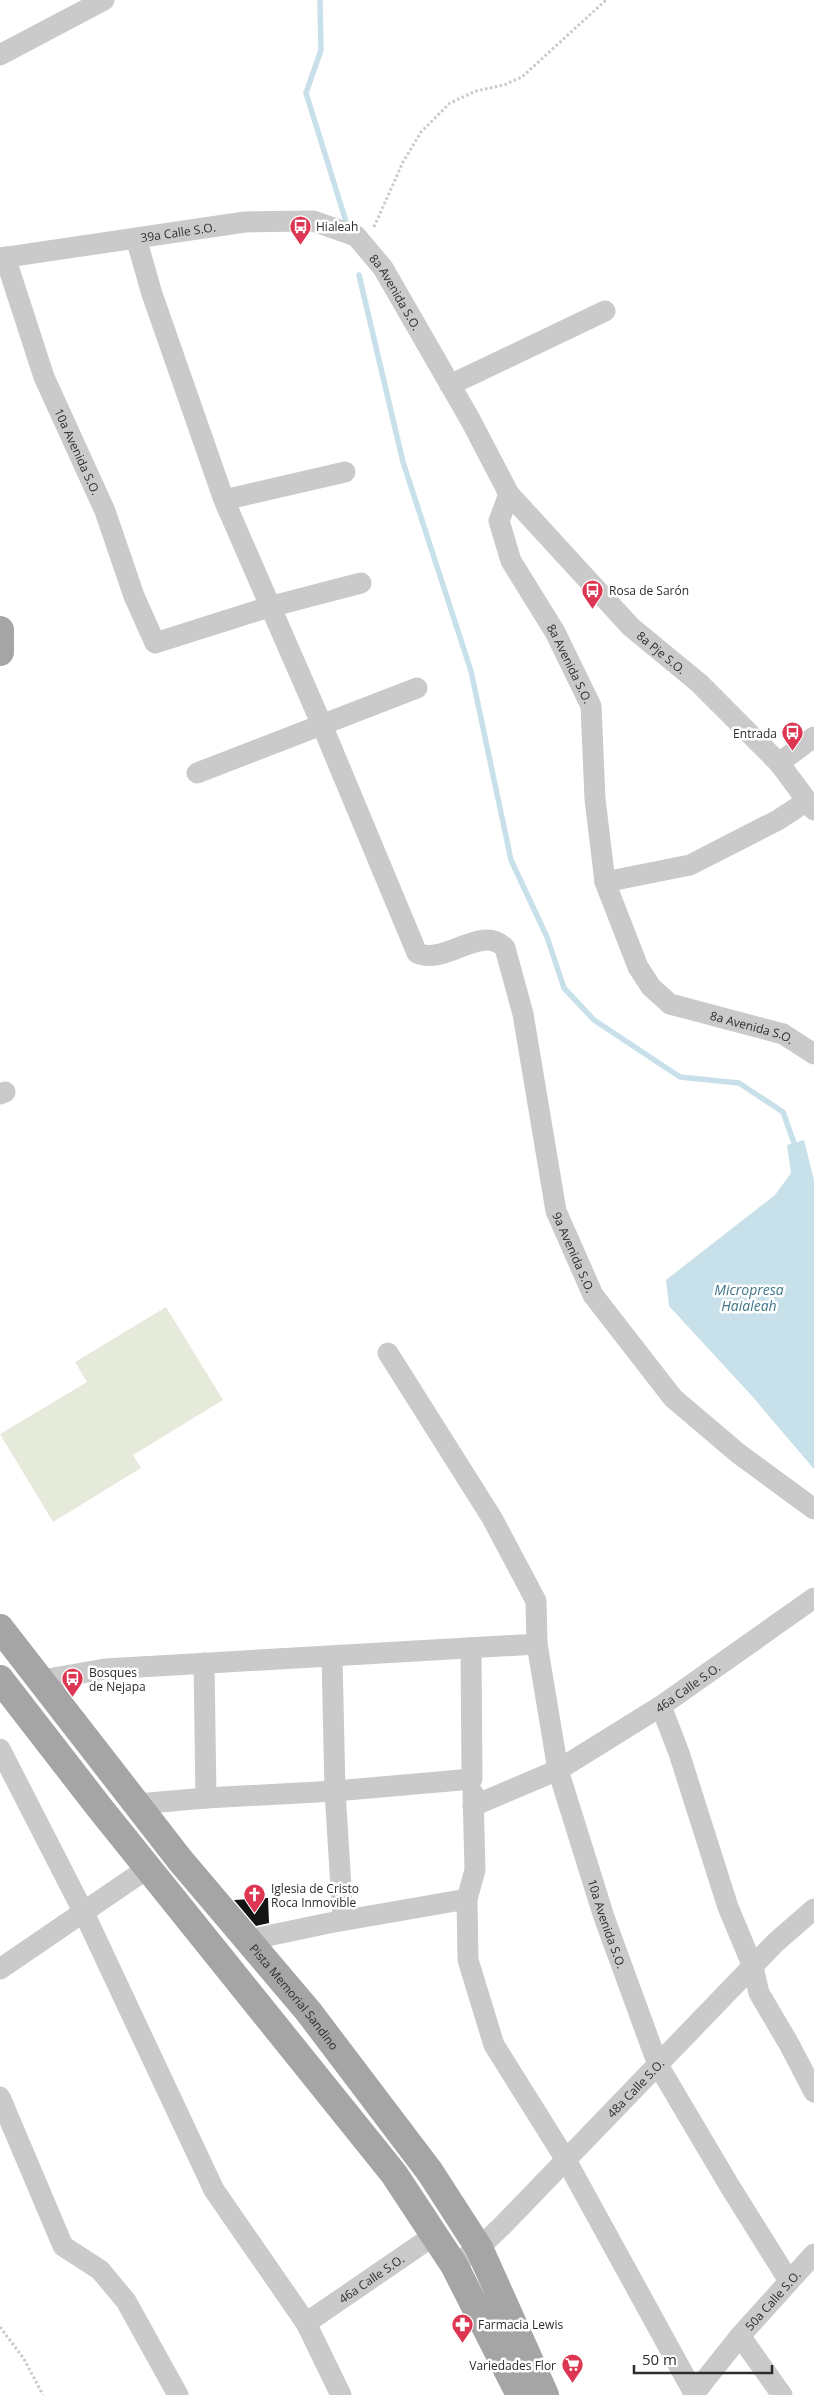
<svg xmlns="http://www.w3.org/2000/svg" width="814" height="2395" viewBox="0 0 814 2395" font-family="'Open Sans',sans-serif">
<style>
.green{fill:#e5eadb}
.water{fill:#c8e0e9}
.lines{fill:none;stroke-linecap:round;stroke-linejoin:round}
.stream{stroke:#c8e0e9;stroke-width:5.5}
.building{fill:#141414}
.path{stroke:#cacaca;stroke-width:3;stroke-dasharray:2.5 2.5;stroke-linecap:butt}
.minor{stroke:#cacaca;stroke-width:21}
.major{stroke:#a5a5a5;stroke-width:28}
.labels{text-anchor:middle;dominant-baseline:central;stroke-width:5;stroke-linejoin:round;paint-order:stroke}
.poi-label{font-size:12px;fill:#2d2d2d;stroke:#fff;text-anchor:start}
.street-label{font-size:12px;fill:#2d2d2d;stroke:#fff}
.water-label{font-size:14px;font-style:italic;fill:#3f758b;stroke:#fff}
</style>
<rect width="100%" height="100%" fill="#fff"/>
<!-- green -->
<path class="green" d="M166,1307L223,1400L133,1455L141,1468L53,1522L0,1434L87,1382L75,1362Z"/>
<!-- water -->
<path class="water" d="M804,1140L814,1180V1469L751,1395L669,1306L666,1280L775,1195L791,1173L787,1145Z"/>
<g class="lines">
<!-- stream -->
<g class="stream">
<path d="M320,0L321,50L306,93L348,228"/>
<path d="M359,275L403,462L471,671L511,860L547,937L564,988L594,1020L680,1077L739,1083L783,1112L794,1143"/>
</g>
</g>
<!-- building -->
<path class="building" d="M268,1898L269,1923L256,1926L234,1900Z"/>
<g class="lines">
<!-- path -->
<g class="path">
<path d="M374,227L403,162L421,132L450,103L476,91L504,85L522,77L606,0"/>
<path d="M0,2327L24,2359L43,2395"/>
</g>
<!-- minor -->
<g class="minor">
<path d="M0,55L104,0"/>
<path id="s1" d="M136,238L152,294L224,500L322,725L417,953C445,966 482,923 505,948L523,1014L556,1211L593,1295L673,1398L739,1454L814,1509"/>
<path id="s2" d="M5,257L44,377L105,511L134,596L155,643L269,607L361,583"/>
<path id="s3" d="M0,258L245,222L313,221L356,236L383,268L471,421L509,494L631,627L699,683L779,763L814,810"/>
<path d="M450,385L605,311"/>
<path id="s4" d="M509,494L499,521L511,561L555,632L591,706L595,799L605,882L638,967L651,987L670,1004L783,1034L814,1054"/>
<path d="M224,500L345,472"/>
<path d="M779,763L814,737"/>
<path d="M197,773L417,688"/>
<path d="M605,882L690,865L778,820L807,801"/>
<path d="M0,1094L5,1092"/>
<path id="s5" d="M388,1353L492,1518L536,1601L537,1644L558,1770L604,1917L658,2065L729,2185L789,2281"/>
<path d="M332,1656L335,1791L343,1920"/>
<path d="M204,1663L206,1798"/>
<path d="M42,1680L105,1669L537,1644"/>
<path d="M661,1706L679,1753L728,1907L753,1967L759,1993L789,2044L814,2092"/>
<path d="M0,1749L84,1913L214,2190L306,2323L341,2395"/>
<path d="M137,1804L206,1798L335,1791L472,1779L471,1648"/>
<path id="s6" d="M473,1806L558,1770L661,1706L814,1598"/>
<path d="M467,1899L475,1870L473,1793"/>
<path d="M248,1940L329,1923L467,1899L468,1960L494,2045L566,2160L695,2395"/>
<path d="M0,1969L148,1868"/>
<path d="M0,2097L63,2246L100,2270L126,2301L178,2395"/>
<path id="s7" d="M454,2265L479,2248L502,2226L776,1942L814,1909"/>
<path id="s8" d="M306,2323L436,2234"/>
<path d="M740,2336L782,2395"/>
<path id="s9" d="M693,2395L740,2336L814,2254"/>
</g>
<!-- major -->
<g class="major">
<path d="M0,630V652"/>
<path id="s10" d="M0,1628L180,1860L308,2011L430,2172L479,2248L545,2395"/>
<path d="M0,1679L99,1807L394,2174L454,2265L520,2395"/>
</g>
</g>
<!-- icons -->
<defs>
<symbol id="bus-pin" viewBox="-11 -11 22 30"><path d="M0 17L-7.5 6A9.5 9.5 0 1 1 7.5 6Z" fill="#dd3653" stroke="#fff"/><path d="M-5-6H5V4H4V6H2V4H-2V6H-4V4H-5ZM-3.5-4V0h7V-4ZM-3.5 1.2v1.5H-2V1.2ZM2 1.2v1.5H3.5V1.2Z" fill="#fff"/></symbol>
<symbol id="church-pin" viewBox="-11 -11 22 30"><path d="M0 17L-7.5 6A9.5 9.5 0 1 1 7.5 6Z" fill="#dd3653" stroke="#fff"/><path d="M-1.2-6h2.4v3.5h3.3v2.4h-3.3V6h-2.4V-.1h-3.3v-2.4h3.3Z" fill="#fff"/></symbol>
<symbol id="pharmacy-pin" viewBox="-11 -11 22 30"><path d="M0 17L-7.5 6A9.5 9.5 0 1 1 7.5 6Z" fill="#dd3653" stroke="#fff"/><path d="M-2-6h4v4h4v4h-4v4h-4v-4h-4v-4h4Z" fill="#fff"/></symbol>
<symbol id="supermarket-pin" viewBox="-11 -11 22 30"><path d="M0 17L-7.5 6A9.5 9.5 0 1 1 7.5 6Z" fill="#dd3653" stroke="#fff"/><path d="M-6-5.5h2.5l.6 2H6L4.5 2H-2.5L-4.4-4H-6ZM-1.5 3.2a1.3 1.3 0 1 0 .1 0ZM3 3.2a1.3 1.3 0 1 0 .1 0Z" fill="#fff"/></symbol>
</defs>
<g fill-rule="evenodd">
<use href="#bus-pin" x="288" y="214" width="25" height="34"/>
<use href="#bus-pin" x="580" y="578" width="25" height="34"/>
<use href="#bus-pin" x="780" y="720" width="25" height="34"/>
<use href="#bus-pin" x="60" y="1666" width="25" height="34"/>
<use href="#church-pin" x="242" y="1882" width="25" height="34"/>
<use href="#pharmacy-pin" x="450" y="2312" width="25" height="34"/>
<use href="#supermarket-pin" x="560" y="2352" width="25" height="34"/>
</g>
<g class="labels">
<!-- poi labels -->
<g class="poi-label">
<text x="316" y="226">Hialeah</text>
<text x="609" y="590">Rosa de Sarón</text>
<text x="777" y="733" text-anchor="end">Entrada</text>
<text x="89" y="1672">Bosques<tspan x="89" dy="14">de Nejapa</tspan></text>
<text x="271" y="1888">Iglesia de Cristo<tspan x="271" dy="14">Roca Inmovible</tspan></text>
<text x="478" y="2324">Farmacia Lewis</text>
<text x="556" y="2365" text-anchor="end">Variedades Flor</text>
</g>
<!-- street labels -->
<g class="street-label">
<text stroke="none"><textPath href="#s3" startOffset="180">39a Calle S.O.</textPath></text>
<text stroke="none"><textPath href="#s3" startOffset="430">8a Avenida S.O.</textPath></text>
<text stroke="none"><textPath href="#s2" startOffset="208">10a Avenida S.O.</textPath></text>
<text stroke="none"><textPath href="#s3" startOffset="882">8a Pje S.O.</textPath></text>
<text stroke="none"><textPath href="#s4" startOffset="189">8a Avenida S.O.</textPath></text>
<text stroke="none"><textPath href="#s4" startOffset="639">8a Avenida S.O.</textPath></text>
<text stroke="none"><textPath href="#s1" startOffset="1175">9a Avenida S.O.</textPath></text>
<text stroke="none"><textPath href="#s6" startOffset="246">46a Calle S.O.</textPath></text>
<text stroke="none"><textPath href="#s5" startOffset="621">10a Avenida S.O.</textPath></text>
<text stroke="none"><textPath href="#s10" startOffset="472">Pista Memorial Sandino</textPath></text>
<text stroke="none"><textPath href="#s7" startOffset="254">48a Calle S.O.</textPath></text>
<text stroke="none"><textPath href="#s8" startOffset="79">46a Calle S.O.</textPath></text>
<text stroke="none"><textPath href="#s9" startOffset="124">50a Calle S.O.</textPath></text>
</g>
<!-- water labels -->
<g class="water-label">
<text x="749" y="1289">Micropresa<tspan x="749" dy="16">Haialeah</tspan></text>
</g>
</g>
<!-- scale -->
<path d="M634 2365v8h138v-8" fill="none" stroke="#2d2d2d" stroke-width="2.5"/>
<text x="642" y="2365" font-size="15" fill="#2d2d2d" stroke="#ffffff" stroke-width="4" paint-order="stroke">50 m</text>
</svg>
